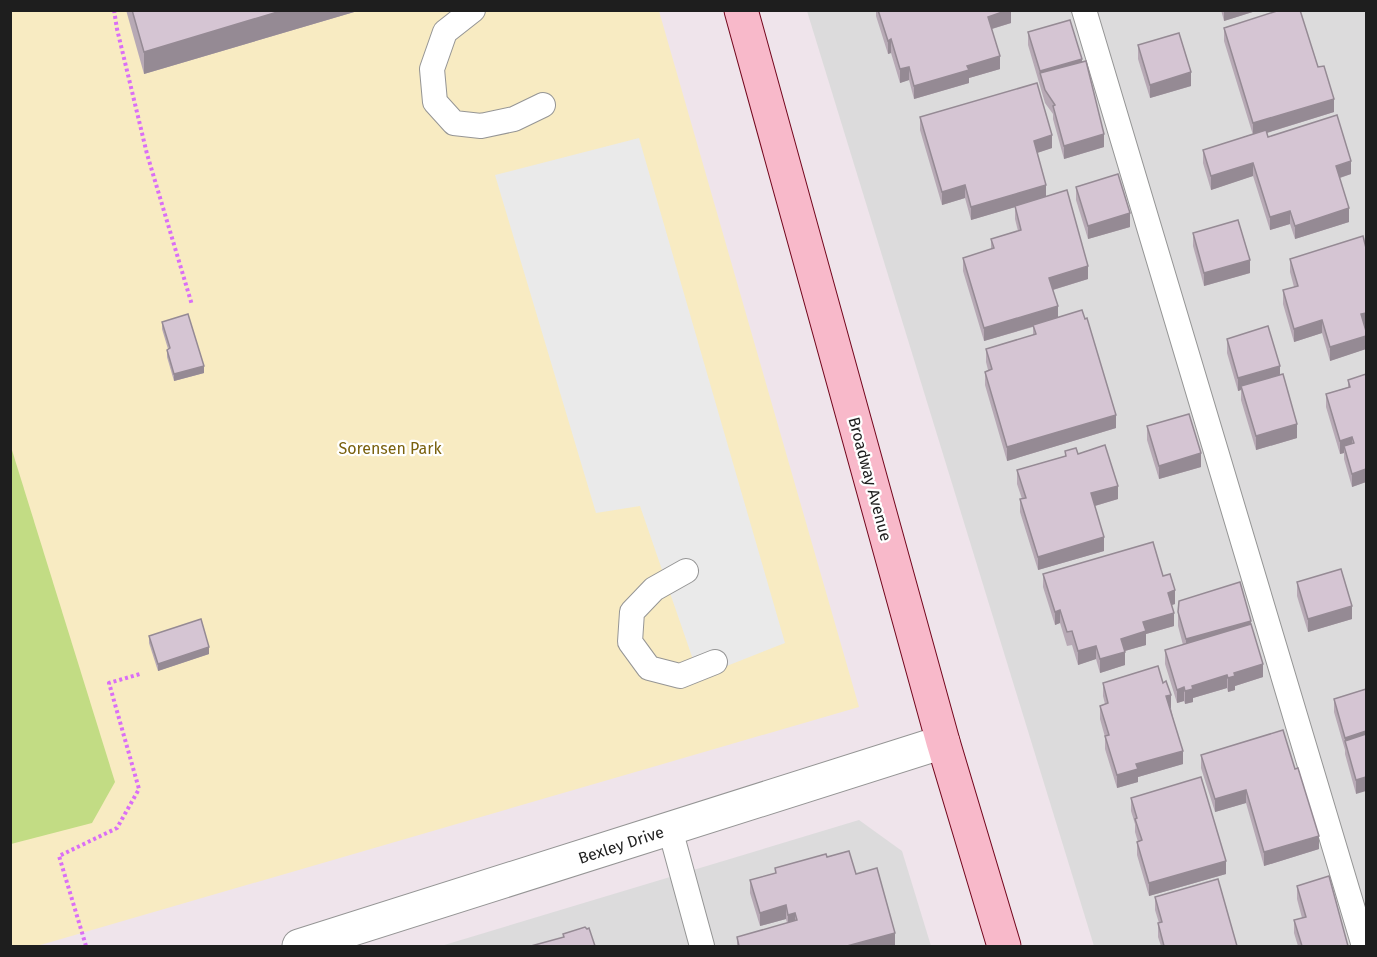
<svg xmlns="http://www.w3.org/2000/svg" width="1377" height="957" viewBox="0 0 1377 957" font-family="'Fira Sans',sans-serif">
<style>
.residential{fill:#dcdbdc}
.park{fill:#f8ebc2}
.pitch{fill:#c2dc84}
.parking{fill:#eaeaea}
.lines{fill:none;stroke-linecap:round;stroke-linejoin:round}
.lane-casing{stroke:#959595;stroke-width:26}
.street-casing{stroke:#959595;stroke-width:35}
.secondary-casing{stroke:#73071d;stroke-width:35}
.path{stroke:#da6ef6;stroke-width:4;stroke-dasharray:3 3;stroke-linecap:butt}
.lane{stroke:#fff;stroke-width:24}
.street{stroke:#fff;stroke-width:33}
.secondary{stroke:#f8b9ca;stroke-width:33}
.wall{fill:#b7a9b5}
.shaded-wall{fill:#958a94}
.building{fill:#d5c5d3;stroke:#958a94;stroke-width:1.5}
.labels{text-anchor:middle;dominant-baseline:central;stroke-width:4.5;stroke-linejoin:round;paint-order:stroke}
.park-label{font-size:16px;fill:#7a610e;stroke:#fff}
.street-label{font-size:16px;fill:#1e1e1e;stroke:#fff}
</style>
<rect width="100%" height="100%" fill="#efe4eb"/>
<!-- residential -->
<g class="residential">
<path d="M807,11H1366V946H1094Z"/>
<path d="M859,820L902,851L931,946H441Z"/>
</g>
<!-- park -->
<path class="park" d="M10,11H659L859,707L37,946H11Z"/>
<!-- pitch -->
<path class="pitch" d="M11,447L115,782L92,823L11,844Z"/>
<!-- parking -->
<path class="parking" d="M639,138L785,643L699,677L640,506L596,513L495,175Z"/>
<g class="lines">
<defs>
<g id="lane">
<path d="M473,10L445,32L432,69L435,102L454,123L481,126L514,119L543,105"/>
<path d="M1084,10L1364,946"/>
<path d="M686,571L654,589L632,612L630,642L649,668L680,676L715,662"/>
<path d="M670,829L702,946"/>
</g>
<path id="street" d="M299,946L943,742"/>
<path id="secondary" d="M741,10L943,742L1004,946"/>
</defs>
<!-- lane casing -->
<use href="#lane" class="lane-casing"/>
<!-- street casing -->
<use href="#street" class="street-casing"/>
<!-- secondary casing -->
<use href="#secondary" class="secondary-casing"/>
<!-- path -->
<g class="path">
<path d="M114,10L117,29L147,154L192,305"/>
<path d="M86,946L59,856L117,828L139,789L109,683L140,674"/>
</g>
<!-- lane -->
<use href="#lane" class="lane"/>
<!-- street -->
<use href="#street" class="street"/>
<!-- secondary -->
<use href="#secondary" class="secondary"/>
</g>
<!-- wall -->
<g class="wall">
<path d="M126,10H361L144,74Z"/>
<path d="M876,10H1011V23L992,29L1000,69L969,78V83L914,99L909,80L900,83L891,53L888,54L876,16Z"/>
<path d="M1221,10H1259L1224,21Z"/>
<path d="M1224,28L1318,67L1334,112L1267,133L1268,137L1351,174L1340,178L1349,222L1295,239L1290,224L1270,230L1253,176L1211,190L1203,163V150L1253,135L1224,41Z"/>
<path d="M1028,32L1082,62L1104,147L1064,159L1053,119V114L1045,103L1028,45Z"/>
<path d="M1138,45L1191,86L1150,98L1138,59Z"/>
<path d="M920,117L1052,148L1037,153L1046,196L1088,279L1053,290L1058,318L1116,428L1007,461L985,385V372L988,370L986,362V349L1033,335V327L984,341L963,271V258L991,249V239L1018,231L1015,219V207L971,220L965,198L942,205L920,130Z"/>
<path d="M1076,187L1130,227L1088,239L1076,200Z"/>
<path d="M1193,233L1250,273L1204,286L1193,246Z"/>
<path d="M1290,259L1365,326L1366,331V349L1330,361L1322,333L1294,342L1283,304V290L1294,287L1290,272Z"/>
<path d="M162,322L204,373L174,381L167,357V350L168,349L162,329Z"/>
<path d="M1227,339L1280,375L1297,438L1256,450L1241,400V390L1238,391L1227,353Z"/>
<path d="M1366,374V482L1352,487L1344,459V453L1340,454L1326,407V394L1348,387V380Z"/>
<path d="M1147,426L1201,467L1159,479L1147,440Z"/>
<path d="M1065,451L1078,454L1118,499L1095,506L1104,551L1038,570L1020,512V499H1022L1017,484V470L1065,456Z"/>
<path d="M1365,486H1366V505L1365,500Z"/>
<path d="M1043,574L1163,576L1175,604L1172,605L1174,626L1146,634V645L1125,651V665L1100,673L1096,659L1078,665L1072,645L1067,646L1060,623L1055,625L1043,587Z"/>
<path d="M1297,582L1352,619L1308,632L1297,596Z"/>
<path d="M1178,612L1251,626L1263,677L1235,686V690L1228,692L1227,688L1193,698V702L1185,704L1184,701L1177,703L1165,664V650L1183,645L1178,626Z"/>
<path d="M149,636L209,654L158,671L149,643Z"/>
<path d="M1103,683L1171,708L1183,764L1138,777V782L1117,788L1105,749V737L1100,719V706L1105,704L1103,696Z"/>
<path d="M1366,689L1356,794L1345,754V750L1334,712V699Z"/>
<path d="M1201,755L1319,849L1264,866L1246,803L1215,812L1201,768Z"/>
<path d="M1131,798L1226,874L1149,896L1137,855V842H1138L1135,832V824L1131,811Z"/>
<path d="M827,857L856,874L895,946H737V937L787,923L786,919L760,926L750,893V880L775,873V868Z"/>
<path d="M1297,886L1348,946H1298L1294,933V920L1302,918L1297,899Z"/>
<path d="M1155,897L1237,946H1161L1158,937V923H1159L1155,910Z"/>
</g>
<!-- shaded-wall -->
<g class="shaded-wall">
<path d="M284,10H361L144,74V52Z"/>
<path d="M1008,10H1011V23L988,30V17Z"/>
<path d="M1224,10H1259L1224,21Z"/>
<path d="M891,39V53L888,54V41Z"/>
<path d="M1000,56V69L969,78V83L914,99V86L967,66Z"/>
<path d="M1082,59V73H1040V85V71Z"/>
<path d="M909,67V80L900,83V69Z"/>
<path d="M1191,72V86L1150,98V85Z"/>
<path d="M1334,99V112L1253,137V123Z"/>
<path d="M1104,134V147L1064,159V146Z"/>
<path d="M1052,135V148L1034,154V141Z"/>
<path d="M1351,161V174L1336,179V166Z"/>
<path d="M1253,163V176L1211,190V176Z"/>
<path d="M965,185V198L942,205V192Z"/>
<path d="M1046,185V198L971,220V207Z"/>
<path d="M1349,208V222L1295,239V226Z"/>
<path d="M1290,211V224L1270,230V217Z"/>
<path d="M1130,213V227L1088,239V226Z"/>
<path d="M1250,260V273L1204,286V273Z"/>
<path d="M1088,266V279L1049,291V278Z"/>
<path d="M1366,299V326L1361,328V314Z"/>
<path d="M1058,306V319L984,341V328Z"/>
<path d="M1322,320V333L1294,342V329Z"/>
<path d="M1366,336V349L1330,361V347Z"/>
<path d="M204,366V373L174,381V374Z"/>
<path d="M1280,366V379L1241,386V390L1238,391V378Z"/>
<path d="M1116,415V428L1007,461V447Z"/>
<path d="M1297,424V438L1256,450V436Z"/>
<path d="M1352,437V450L1344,446V453L1340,454V441Z"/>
<path d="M1201,453V467L1159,479V466Z"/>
<path d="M1366,469V482L1352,487V474Z"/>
<path d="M1118,486V499L1091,507V493Z"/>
<path d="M1104,537V551L1038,570V557Z"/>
<path d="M1175,590V604L1168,606V593Z"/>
<path d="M1352,606V619L1308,632V619Z"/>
<path d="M1060,610V623L1055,625V612Z"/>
<path d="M1174,613V626L1146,634V645L1121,652V639L1143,622Z"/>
<path d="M1251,621V634L1186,652V639Z"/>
<path d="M1096,646V659L1078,665V651Z"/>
<path d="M209,647V654L158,671V664Z"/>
<path d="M1125,652V665L1100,673V659Z"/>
<path d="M1263,664V677L1235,686V690L1228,692V678L1234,673Z"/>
<path d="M1227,675V688L1193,698V702L1185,704V691L1192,686Z"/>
<path d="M1184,687V701L1177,703V690Z"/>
<path d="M1171,695V708L1166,709V696Z"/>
<path d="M1366,731V744L1345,741V738Z"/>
<path d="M1183,751V764L1138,777V782L1117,788V775L1136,764Z"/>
<path d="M1366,777V791L1356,794V780Z"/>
<path d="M1246,790V803L1215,812V799Z"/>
<path d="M1319,836V849L1264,866V852Z"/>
<path d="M1226,861V874L1149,896V883Z"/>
<path d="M786,905V919L760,926V913Z"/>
<path d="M795,913V926L788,928V915Z"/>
<path d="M895,933V946H847Z"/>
</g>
<!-- building -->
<g class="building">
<path d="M132,10H284L144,52Z"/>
<path d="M878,10H1008L988,17L1000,56L967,66L969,70L914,86L909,67L900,69L891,39L888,41Z"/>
<path d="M1280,10H1300L1318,67L1324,66L1334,99L1253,123L1224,28Z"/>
<path d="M1070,20L1082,59L1040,71L1028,32Z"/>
<path d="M1179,33L1191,72L1150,85L1138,45Z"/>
<path d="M1086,61L1104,134L1064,146L1053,106L1055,105L1045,90L1040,73Z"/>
<path d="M1037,83L1052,135L1034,141L1046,185L971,207L965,185L942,192L920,117Z"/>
<path d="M1337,115L1351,161L1336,166L1349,208L1295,226L1290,211L1270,217L1253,163L1211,176L1203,150L1266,130L1268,137Z"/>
<path d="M1118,174L1130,213L1088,226L1076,187Z"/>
<path d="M1067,190L1088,266L1049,278L1058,306L984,328L963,258L994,248L991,239L1021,230L1015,206Z"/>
<path d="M1238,220L1250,260L1204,273L1193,233Z"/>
<path d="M1363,236L1366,248V313L1361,314L1366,331V336L1330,347L1322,320L1294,329L1283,290L1298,286L1290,259Z"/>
<path d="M1082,310L1085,319L1087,318L1116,415L1007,447L985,372L992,369L986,349L1036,334L1033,325Z"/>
<path d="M188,314L204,366L174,374L167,350L170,348L162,322Z"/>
<path d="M1268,326L1280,366L1238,378L1227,339Z"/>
<path d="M1283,374L1297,424L1256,436L1241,386Z"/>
<path d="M1366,374V469L1352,474L1344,446L1354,443L1352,437L1340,441L1326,394L1350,387L1348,380Z"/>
<path d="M1189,414L1201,453L1159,466L1147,426Z"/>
<path d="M1105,445L1118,486L1091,493L1104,537L1038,557L1020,499L1026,498L1017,470L1066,456L1065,451L1076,448L1078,454Z"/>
<path d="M1153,542L1163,576L1170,574L1175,590L1168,593L1174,613L1143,622L1146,631L1121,639L1125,652L1100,659L1096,646L1078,651L1072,631L1067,632L1060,610L1055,612L1043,574Z"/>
<path d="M1341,569L1352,606L1308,619L1297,582Z"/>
<path d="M1240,582L1251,621L1186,639L1178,612L1179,601Z"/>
<path d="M201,619L209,647L158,664L149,636Z"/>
<path d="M1251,624L1263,664L1234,673L1235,676L1228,678L1227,675L1192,686L1193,689L1185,691L1184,687L1177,690L1165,650Z"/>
<path d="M1158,666L1163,683L1166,681L1171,695L1166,696L1183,751L1136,764L1138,769L1117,775L1105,736L1109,735L1100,706L1108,703L1103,683Z"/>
<path d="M1366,689V731L1345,738L1334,699Z"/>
<path d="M1283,730L1295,769L1298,768L1319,836L1264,852L1246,790L1215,799L1201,755Z"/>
<path d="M1366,734V777L1356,780L1345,741Z"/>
<path d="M1201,777L1226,861L1149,883L1137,842L1142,840L1135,819L1137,818L1131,798Z"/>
<path d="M849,851L856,874L877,868L895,933L847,946H739L737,937L797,920L795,913L788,915L786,905L760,913L750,880L776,873L775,868L826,854L827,857Z"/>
<path d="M1329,876L1348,946H1302L1294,920L1306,917L1297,886Z"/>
<path d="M1218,879L1237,946H1164L1158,923L1162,922L1155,897Z"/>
<path d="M585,927L587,929L589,928L595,946H531L564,937L563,934Z"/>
</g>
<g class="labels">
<!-- park labels -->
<g class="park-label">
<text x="390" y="448">Sorensen Park</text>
</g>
<!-- street labels -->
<g class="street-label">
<text transform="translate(870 479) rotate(75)">Broadway Avenue</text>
<text transform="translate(621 845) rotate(-18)">Bexley Drive</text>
</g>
</g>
<!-- border -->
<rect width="1377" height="957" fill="none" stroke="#1e1e1e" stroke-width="24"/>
</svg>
